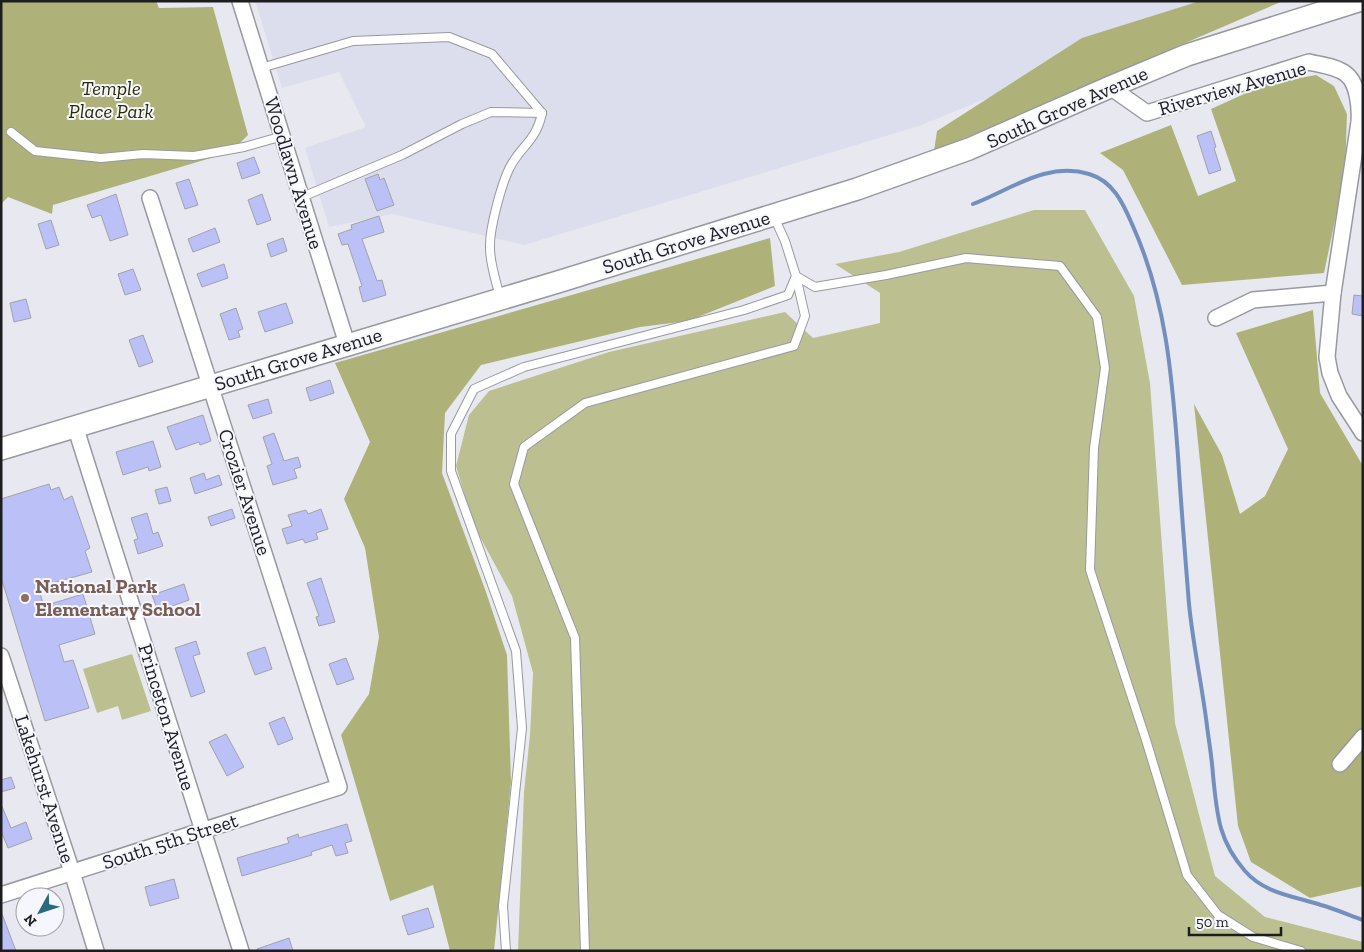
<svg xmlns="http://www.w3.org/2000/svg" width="1364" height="952" viewBox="0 0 1364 952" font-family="'Zilla Slab',serif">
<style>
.built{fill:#dcdeed}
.green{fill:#bcc090}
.forest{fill:#aeb279}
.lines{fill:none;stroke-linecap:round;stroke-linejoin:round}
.stream{stroke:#738fbd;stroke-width:4}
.building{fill:#bbc0f7;stroke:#a1a2a9}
.service-casing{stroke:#9899a0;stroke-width:10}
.minor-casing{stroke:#9899a0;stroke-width:18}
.secondary-casing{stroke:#9899a0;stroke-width:24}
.service{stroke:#fff;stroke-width:8}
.minor{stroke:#fff;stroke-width:15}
.secondary{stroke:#fff;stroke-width:21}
.education-dot{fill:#8d6e63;stroke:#f5f6fe;stroke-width:2}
.labels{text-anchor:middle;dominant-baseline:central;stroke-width:4;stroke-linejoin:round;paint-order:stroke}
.park-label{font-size:20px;font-style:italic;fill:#2b2c00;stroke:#f5f6fe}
.street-label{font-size:20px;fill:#1d1d20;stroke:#f5f6fe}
.education-label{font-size:20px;font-weight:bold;fill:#785e54;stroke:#f5f6fe;text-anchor:start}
</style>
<rect width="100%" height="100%" fill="#e8e9f0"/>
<!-- built -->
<path class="built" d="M255,1H1227L919,126L524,245L392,214L329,227L305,148L366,127L339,72L282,88Z"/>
<!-- green -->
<g class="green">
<path d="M1034,210H1085L1134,296L1150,383L1175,723L1215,876L1265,917L1363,942V951H518L524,792L530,735L533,673L512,596L474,526L456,466L469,415L489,391L609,352L785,312L813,338L880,323V293L835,264L899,252Z"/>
<path d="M132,654L151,711L122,720L118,706L97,713L83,669Z"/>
</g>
<!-- forest -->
<g class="forest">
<path d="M1,1H156L159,8L213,7L248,135L231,152L53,205L52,214L8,197L1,204Z"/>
<path d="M1200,1H1283L934,151L937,131L1082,38Z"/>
<path d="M1316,75L1334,86L1347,114L1345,172L1324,273L1182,285L1123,170L1100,153L1171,125L1198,196L1236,181L1211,109L1253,90L1272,83Z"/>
<path d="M770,238L775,286L688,321L640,327L481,365L445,413L442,473L486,592L507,655L511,782L494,951H450L433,885L390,901L341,735L369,694L379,637L365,548L344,499L370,442L335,363Z"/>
<path d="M1313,310L1320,393L1363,466V886L1310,898L1251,862L1238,826L1194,404L1222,455L1240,514L1265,496L1288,449L1236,333Z"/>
</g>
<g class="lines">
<!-- stream -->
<path class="stream" d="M973,204C1010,190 1047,161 1089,174C1113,181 1123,203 1132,224C1166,299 1172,375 1178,456C1181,505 1185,554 1189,604C1193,645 1202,685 1207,726C1209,742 1212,759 1213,775C1217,814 1218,840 1245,871C1265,894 1294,896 1321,905C1335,909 1349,915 1363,920"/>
</g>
<!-- building -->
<g class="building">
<path d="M1211,131L1216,147L1214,148L1221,170L1209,174L1197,136Z"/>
<path d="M254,157L260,173L242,179L237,163Z"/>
<path d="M378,174L380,180L384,178L394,205L377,211L365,179Z"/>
<path d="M189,179L198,205L185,209L176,183Z"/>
<path d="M116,194L128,235L110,241L101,215L92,218L87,205Z"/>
<path d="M262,194L271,220L257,225L248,200Z"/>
<path d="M379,216L384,232L362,239L377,281L382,280L386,295L363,302L359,287L362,286L348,244L342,245L338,234L352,229L351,225Z"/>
<path d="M51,220L59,245L46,249L38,224Z"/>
<path d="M215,228L220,242L193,252L188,239Z"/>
<path d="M283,238L287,251L271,257L267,244Z"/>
<path d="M224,264L228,278L202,287L197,274Z"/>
<path d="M133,269L141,290L125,295L118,274Z"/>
<path d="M1354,295L1363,296V316L1352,314Z"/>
<path d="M26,299L31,318L14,322L10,303Z"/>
<path d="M286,303L293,323L265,332L258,312Z"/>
<path d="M236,308L243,329L238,331L240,337L229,340L220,314Z"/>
<path d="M143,335L153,362L139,367L129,340Z"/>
<path d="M330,380L334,393L310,401L306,388Z"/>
<path d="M268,399L272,413L253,419L248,405Z"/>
<path d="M203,415L211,441L200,445L199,442L176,450L167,427Z"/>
<path d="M274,433L284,461L298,457L301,467L294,469L297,478L273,485L267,466L272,464L263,437Z"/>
<path d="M153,441L161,467L149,471L148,467L123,475L116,452Z"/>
<path d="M204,473L206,480L219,475L222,485L195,494L190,478Z"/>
<path d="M49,484L51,490L59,487L64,500L72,496L90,548L85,551L92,572L38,587L44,606L83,594L95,634L59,645L64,662L73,660L89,708L45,721L1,577V499Z"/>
<path d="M167,487L171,501L159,504L155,490Z"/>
<path d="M232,509L235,518L211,526L208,517Z"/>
<path d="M321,509L328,529L316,533L318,539L305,543L303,539L287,544L282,529L292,526L288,515L306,510L308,514Z"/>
<path d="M147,513L153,534L158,532L163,546L138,554L134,540L138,539L131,518Z"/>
<path d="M321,578L335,622L319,626L316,617L319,616L307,583Z"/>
<path d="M184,584L189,600L158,611L152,595Z"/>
<path d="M196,641L200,654L193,656L205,692L191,697L175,648Z"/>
<path d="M265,647L272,669L255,675L247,653Z"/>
<path d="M346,658L354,679L337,685L329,664Z"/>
<path d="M284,717L293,739L278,745L269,723Z"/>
<path d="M226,734L244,767L227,776L209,742Z"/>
<path d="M11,777L15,788L1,792V780Z"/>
<path d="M1,804L11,828L26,822L32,839L8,848L1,831Z"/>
<path d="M347,824L352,841L345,843L348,853L336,856L332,845L311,852L312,855L242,876L237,858L289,843L287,838L298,834L299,838Z"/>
<path d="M174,879L179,898L150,906L145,887Z"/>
<path d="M428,908L434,927L408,935L402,916Z"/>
<path d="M1,914H2L16,951H1Z"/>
<path d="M289,938L293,951H257V949Z"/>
</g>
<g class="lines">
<defs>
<g id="service">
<path d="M261,68L353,41L449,37L492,54L542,113"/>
<path d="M11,132L35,151L101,158L143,154L194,156L244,147L283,136"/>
<path d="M302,197L402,155L462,124L491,112L542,113"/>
<path d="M796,276L815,287L886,275L966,258L1060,266L1097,317L1105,368L1094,448L1090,570L1146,740L1187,875L1218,915L1253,937L1301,951"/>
<path d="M500,297C496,281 490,264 490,248C489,230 501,186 509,169C520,146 536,142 542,113"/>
<path d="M506,951L503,906L522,728L516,651L451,471V434L474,389L524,367L744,310L788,295L796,276L785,241L774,217"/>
<path d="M585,951L575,638L514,484L524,447L585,403L794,346L805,316L796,276"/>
</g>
<g id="minor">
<path d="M240,1L347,344"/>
<path d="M1110,87L1147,113L1309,62C1320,65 1336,66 1346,74C1358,83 1360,108 1359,122L1333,293L1327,357L1330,373L1339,396L1363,433"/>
<path d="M1216,318L1253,300L1333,293"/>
<path d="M75,426L241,951"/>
<path d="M1,656L72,872L96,951"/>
<path d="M1340,764L1363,737"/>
<path d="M1,895L339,787L150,198"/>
</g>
<path id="secondary" d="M1,449L561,281L857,189L969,149L1110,87L1187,55L1358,1"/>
</defs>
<!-- service casing -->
<use href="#service" class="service-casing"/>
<!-- minor casing -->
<use href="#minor" class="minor-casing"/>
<!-- secondary casing -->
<use href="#secondary" class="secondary-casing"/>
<!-- service -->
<use href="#service" class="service"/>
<!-- minor -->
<use href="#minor" class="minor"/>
<!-- secondary -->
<use href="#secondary" class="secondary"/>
</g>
<!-- markers -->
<circle class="education-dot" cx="25" cy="598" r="5"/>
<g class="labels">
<!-- park labels -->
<g class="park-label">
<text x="111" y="88">Temple<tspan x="111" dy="23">Place Park</tspan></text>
</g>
<!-- street labels -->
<g class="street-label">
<text transform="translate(1232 88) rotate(-16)">Riverview Avenue</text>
<text transform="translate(1067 107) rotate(-24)">South Grove Avenue</text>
<text transform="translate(294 173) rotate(73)">Woodlawn Avenue</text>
<text transform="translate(686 242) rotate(-17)">South Grove Avenue</text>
<text transform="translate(298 359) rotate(-17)">South Grove Avenue</text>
<text transform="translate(245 492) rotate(72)">Crozier Avenue</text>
<text transform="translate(167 717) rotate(73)">Princeton Avenue</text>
<text transform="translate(45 789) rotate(72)">Lakehurst Avenue</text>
<text transform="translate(170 841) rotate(-18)">South 5th Street</text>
</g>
<!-- education labels -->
<g class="education-label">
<text x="35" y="586">National Park<tspan x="35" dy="23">Elementary School</tspan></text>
</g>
</g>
<!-- border -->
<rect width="1364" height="952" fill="none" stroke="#1d1d20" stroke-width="5"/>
<!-- north arrow -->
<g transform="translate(40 912) rotate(230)"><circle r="24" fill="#f5f6fe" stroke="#9f9fa5"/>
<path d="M0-4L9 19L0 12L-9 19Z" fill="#286b7d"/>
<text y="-8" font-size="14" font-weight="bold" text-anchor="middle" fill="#1d1d20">N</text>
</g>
<!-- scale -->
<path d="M1189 927v8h92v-8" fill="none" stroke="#1d1d20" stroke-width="2.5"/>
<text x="1196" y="927" font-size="15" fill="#1d1d20" stroke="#f5f6fe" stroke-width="4" paint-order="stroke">50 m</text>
</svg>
